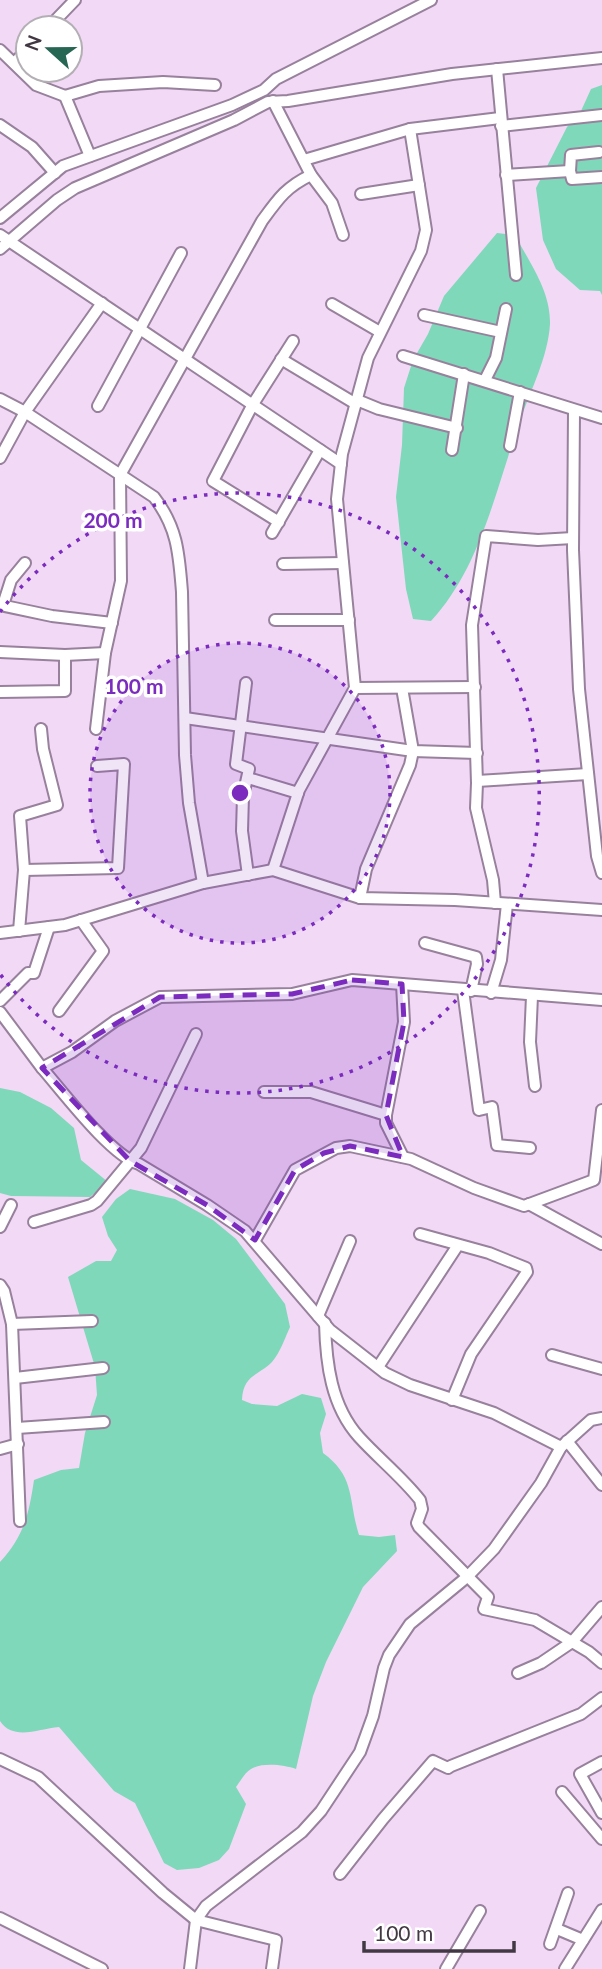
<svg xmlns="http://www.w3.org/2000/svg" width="602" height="1969" viewBox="0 0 602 1969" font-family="Lato,sans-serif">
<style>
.water{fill:#7fd8ba}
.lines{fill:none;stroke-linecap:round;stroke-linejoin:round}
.minor-casing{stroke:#98819c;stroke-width:14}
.minor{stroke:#fff;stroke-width:10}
.marked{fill:#7b2cbf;fill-opacity:0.2;stroke:#7b2cbf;stroke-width:5;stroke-dasharray:14 9;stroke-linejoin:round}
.ring{fill:none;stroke:#7b2cbf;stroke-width:3.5;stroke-dasharray:3.5 7}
.centre{fill:#7b2cbf;stroke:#fff;stroke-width:3.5}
.ring-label{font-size:21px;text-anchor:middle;font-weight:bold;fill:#7b2cbf;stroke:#fff;stroke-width:7;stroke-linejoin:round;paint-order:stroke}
</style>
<rect width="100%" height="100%" fill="#f2d9f6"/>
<!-- water -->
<g class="water">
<path d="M602,85V295L600,291L580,290L556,269L543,240L536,188L567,127L581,111L591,89Z"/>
<path d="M497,233L515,235C529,262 551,291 550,324C548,357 531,389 520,421C496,488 481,567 431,621L413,619L406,589L396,497L402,445L404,388L413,360L428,334L444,296Z"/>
<path d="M0,1088L20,1092L51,1108L74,1128L81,1160L108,1182L90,1197L11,1196L0,1193Z"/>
<path d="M130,1189L175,1199L213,1220L236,1239L285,1304L290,1327C285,1338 280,1353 272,1362C258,1376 243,1375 242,1400L252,1404L277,1406L302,1394L321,1398L326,1414L320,1433L323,1453C356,1477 348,1500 359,1535L379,1537L395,1535L397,1551L363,1587L326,1662L313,1696L296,1769C285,1765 262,1762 251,1769C245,1772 240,1782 236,1787L246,1804L229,1849L219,1860L199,1868L177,1870L164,1863L135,1803L114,1791L59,1727C38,1729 13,1741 0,1721V1562C24,1536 29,1514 34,1480L61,1470L79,1468L85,1433L97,1395L95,1367L68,1277L96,1261H111L117,1250L108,1236L102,1217L116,1199Z"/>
</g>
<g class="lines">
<defs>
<g id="minor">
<path d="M48,28L75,0"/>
<path d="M0,50L36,85L65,96"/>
<path d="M14,63L28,49"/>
<path d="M497,69L516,275"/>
<path d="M273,101L311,175L332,203L343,235"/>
<path d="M0,125L32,147L55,173"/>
<path d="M501,126L602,115"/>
<path d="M599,152L571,155L570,171L572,179L602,177"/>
<path d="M90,156L65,96L99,86L163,82L215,85"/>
<path d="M304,160L410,129L500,118"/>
<path d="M506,175L570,171"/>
<path d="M361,194L419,185"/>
<path d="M0,218L63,166L232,105L264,90L276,79L431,0"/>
<path d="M0,235L341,464"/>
<path d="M0,249L57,200L75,188L234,120L268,102L288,101L452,74L602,58"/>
<path d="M332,304L380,332"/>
<path d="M424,315L501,332"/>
<path d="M403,356L602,418"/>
<path d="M281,359L356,404"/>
<path d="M485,380L496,358L506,309"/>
<path d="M0,399L25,412L154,497C178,528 179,555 182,592L185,755L189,803L203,883"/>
<path d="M357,400L379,409L457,428"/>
<path d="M98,406L181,253"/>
<path d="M574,411L573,550L579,689L597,856L602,873"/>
<path d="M510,446L520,392"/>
<path d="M452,450L464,374"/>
<path d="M0,458L25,412L102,303"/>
<path d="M279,522L213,481L253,404L293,341"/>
<path d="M272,533L320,450"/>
<path d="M283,564L343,563"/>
<path d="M0,605L52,616L112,623"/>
<path d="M3,605L11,580L25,563"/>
<path d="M275,620H349"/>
<path d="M0,652L65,655L105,653"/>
<path d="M246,683L236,764L249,769L243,796L242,831L248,875"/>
<path d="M355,688L475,687"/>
<path d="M0,692L65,691V655"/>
<path d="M185,718L413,751L477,753"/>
<path d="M96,729L105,653L121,581L120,475L262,221C278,199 286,187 311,175"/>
<path d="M248,778L298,793"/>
<path d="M477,781L588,774"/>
<path d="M24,870L118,868L124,764L97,766"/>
<path d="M273,870L299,790L355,688L337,499L342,454L368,358L421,251L426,230L410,129"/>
<path d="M360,898L366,869L410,765L413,751L402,688"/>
<path d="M495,903L493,880L476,808L477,783L472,625L486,536L538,540L573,538"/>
<path d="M19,931L24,870L20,816L57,805L43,749L41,729"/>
<path d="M0,933L65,925L203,883L273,870L360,898L455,900L602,910"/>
<path d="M425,943L476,957L477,964L471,991"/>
<path d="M402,984L404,1022L386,1115V1123L403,1157"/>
<path d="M463,990L479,1110L492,1107L497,1145L530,1148"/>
<path d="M491,993L501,960L507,904"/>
<path d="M532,996L530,1042L535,1086"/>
<path d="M0,1001L28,973H34L49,927"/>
<path d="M59,1011L103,951L81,920"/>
<path d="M0,1012L42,1068L72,1052L115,1021L160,997L292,994L352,980L602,1000"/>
<path d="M42,1068C63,1092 111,1156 139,1164L207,1205L245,1231L330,1330L385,1373L410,1385L494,1413L561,1447"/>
<path d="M264,1092H311L386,1115"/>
<path d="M529,1204L602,1244"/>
<path d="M34,1222L91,1205L97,1201L141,1148L196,1034"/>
<path d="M0,1227L11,1205"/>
<path d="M420,1234L489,1253L526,1268L527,1272L471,1354L452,1400"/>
<path d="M255,1240L295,1170L336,1148L350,1146L411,1159L474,1188L524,1206L594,1180L602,1110"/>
<path d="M0,1285L4,1291L12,1324L20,1521"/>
<path d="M318,1316L350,1241"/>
<path d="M325,1323C326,1363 331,1406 359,1437C378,1458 402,1477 420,1500L422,1509L417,1523L419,1527L488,1597L484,1609L535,1620L589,1652L602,1663"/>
<path d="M12,1324L92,1321"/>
<path d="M552,1355L602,1369"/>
<path d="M378,1367L458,1245"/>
<path d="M15,1378L103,1368"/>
<path d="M17,1428L104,1422"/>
<path d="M567,1441L602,1485"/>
<path d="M0,1449L18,1444"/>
<path d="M518,1673L541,1663L572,1642L602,1607"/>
<path d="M0,1759L38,1777L163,1893L196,1920L276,1940L272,1969"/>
<path d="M602,1762L580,1774L602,1813"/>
<path d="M562,1792L602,1839"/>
<path d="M340,1874L383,1819L433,1761L448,1768L451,1766L581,1714L602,1698"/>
<path d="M0,1918L102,1969"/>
<path d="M557,1929L583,1940"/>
<path d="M550,1944L568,1893"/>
<path d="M190,1969L196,1920L206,1906L302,1832L321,1811L360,1752L373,1716L384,1668L389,1655L410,1624L467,1577L494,1549L541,1483L561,1447L591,1420L602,1418"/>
<path d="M446,1969L480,1911"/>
<path d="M565,1969L602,1910"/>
</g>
</defs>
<!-- minor casing -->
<use href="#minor" class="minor-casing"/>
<!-- minor -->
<use href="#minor" class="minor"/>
</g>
<!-- marked area -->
<path class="marked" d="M352,980L402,984L404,1022L386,1115L403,1157L350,1146L324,1153L295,1170L255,1240L207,1205L130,1161L42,1068L160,997L292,994Z"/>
<!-- distance rings -->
<circle cx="240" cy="793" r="150" fill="#7b2cbf" fill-opacity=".12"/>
<g class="ring">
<circle cx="240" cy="793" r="150"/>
<path d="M0 612A300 300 0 1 1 0 974"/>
</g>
<circle cx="240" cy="793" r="10" class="centre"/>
<g class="ring-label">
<text x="113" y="528">200 m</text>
<text x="134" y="694">100 m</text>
</g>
<!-- north arrow -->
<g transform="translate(49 49) rotate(291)"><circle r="33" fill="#ffffff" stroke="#b3afb4" stroke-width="2"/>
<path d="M0-5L12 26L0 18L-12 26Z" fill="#276653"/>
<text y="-10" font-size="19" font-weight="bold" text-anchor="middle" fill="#423843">N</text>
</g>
<!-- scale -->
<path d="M364 1941v10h150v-10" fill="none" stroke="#423843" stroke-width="3.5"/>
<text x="374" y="1941" font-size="21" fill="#423843" stroke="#ffffff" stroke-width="5" paint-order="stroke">100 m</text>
</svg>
